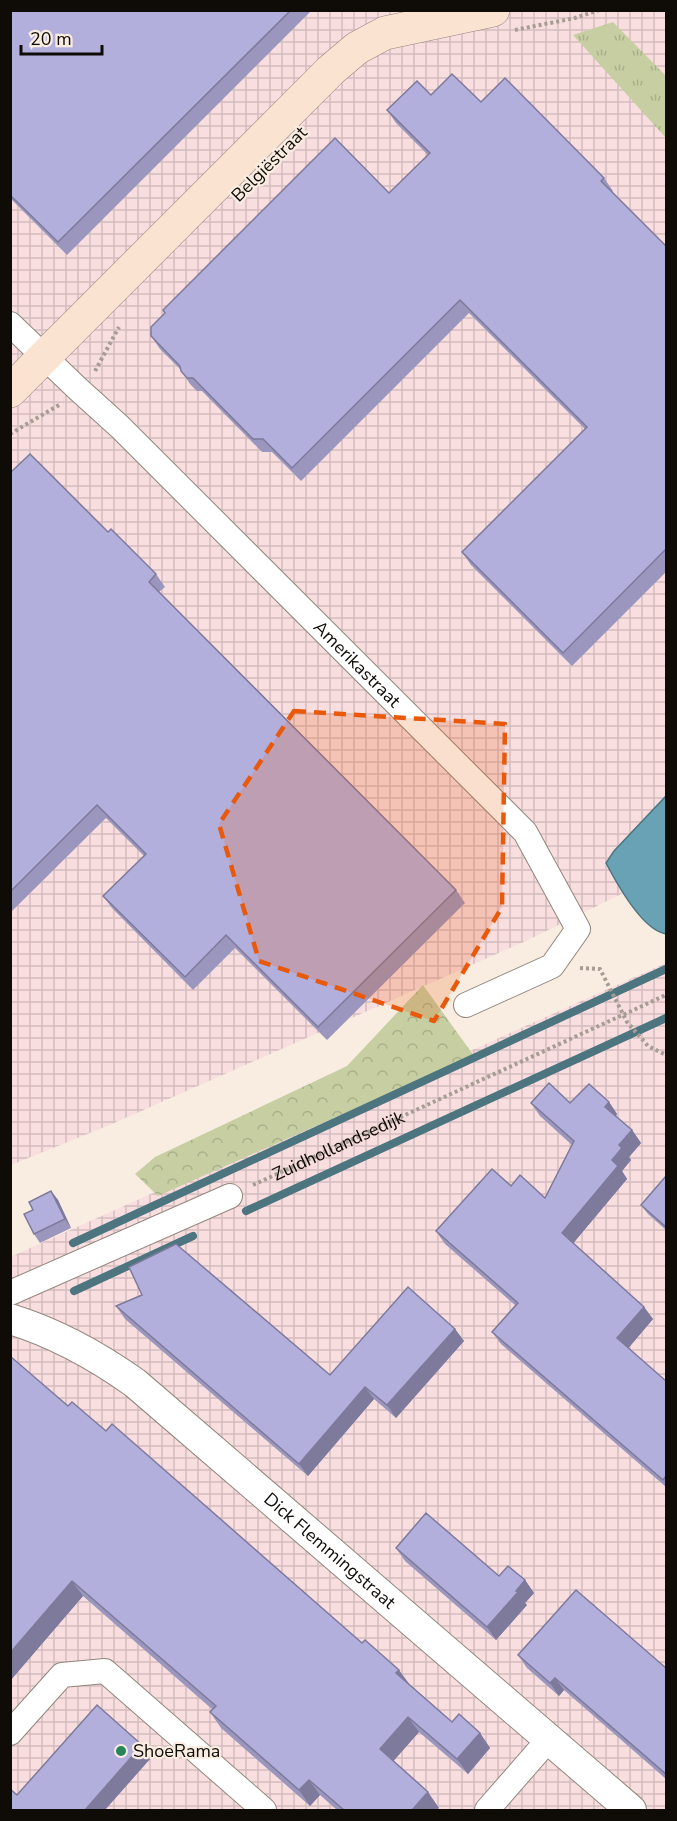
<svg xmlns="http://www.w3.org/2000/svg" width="677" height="1821" viewBox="0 0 677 1821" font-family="'Nunito Sans',sans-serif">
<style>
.industrial{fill:url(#industrial-grid)}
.grass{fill:url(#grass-tufts)}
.forest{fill:url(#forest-crowns)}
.water{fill:#68a2b4;stroke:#4d7580;stroke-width:1.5}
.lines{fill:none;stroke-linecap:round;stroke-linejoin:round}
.stream{stroke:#4d7580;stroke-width:8}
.minor-casing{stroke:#92867c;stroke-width:26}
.tertiary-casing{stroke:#92867c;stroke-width:32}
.secondary-casing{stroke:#92867c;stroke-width:34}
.path{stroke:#a59c92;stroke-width:4;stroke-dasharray:3 3;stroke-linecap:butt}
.minor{stroke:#fff;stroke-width:24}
.tertiary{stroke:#fff;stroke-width:30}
.secondary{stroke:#fbe3d1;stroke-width:33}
.wall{fill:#9a96be}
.shaded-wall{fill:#7d7a9b}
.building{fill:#b3afdd;stroke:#7d7a9b;stroke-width:1.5}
.marked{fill:#e8590c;fill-opacity:0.2;stroke:#e8590c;stroke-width:4.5;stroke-dasharray:12 8;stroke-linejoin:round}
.poi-dot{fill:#28845b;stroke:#f9ede1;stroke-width:2}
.labels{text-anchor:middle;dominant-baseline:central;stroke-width:4.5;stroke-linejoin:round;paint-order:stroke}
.street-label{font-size:18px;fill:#0f0b07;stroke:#f9ede1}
.poi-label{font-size:18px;fill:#0f0b07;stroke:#f9ede1;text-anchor:start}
</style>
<defs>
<pattern id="industrial-grid" width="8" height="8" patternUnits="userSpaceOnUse" patternTransform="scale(1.5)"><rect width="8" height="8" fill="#f9dee0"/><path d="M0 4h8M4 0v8" fill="none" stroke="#d4bdbf"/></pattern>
<pattern id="grass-tufts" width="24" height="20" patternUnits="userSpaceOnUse" patternTransform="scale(1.5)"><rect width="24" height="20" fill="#c6cea2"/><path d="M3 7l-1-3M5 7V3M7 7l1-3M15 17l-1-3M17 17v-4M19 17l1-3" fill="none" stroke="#a9b08a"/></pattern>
<pattern id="forest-crowns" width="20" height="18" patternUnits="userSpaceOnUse" patternTransform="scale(1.5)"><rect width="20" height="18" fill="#c6cea2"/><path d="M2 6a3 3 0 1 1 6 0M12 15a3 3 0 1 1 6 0" fill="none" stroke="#a9b08a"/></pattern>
</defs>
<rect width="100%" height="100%" fill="#f9ede1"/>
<!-- industrial -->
<g class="industrial">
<path d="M11,11H666V872L528,940L112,1124L11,1165Z"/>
<path d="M666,963V1810H11L10,1257Z"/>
</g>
<!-- grass -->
<path class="grass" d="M613,22L666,76V138L573,35Z"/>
<!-- forest -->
<path class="forest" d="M423,985L474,1056L158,1196L135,1174L155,1157L347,1066Z"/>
<!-- water -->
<path class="water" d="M666,796V934C642,930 617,884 606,863L614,851Z"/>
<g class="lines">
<!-- stream -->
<g class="stream">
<path d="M246,1211L666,1018"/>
<path d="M73,1243L666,969"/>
<path d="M74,1291L193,1236"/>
</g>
<defs>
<g id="minor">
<path id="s2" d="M10,324L78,389L120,427L525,832L578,929L552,966L466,1005"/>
<path d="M10,1293L230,1196"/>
<path d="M10,1733L62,1675L105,1671L264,1810"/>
<path d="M487,1810L549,1739"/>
</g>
<g id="tertiary">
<path id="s3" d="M10,1319C56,1333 97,1356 135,1383L631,1810"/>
</g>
<path id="secondary" d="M10,391L331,70L357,48L385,33L493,10"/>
</defs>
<!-- minor casing -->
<use href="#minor" class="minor-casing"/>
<!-- tertiary casing -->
<use href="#tertiary" class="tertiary-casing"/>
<!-- secondary casing -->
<use href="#secondary" class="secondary-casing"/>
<!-- path -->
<g class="path">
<path d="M515,30L575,18L599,10"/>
<path d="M95,371L119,327"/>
<path d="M10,434L59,405"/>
<path d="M580,968L600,969L627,1022L648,1046L666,1055"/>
<path id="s1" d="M253,1185L666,995"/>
</g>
<!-- minor -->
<use href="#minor" class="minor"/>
<!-- tertiary -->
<use href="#tertiary" class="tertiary"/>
<!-- secondary -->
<use href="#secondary" class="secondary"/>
</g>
<!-- wall -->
<g class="wall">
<path d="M10,10H312L67,255L10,198Z"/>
<path d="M431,95L481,102L604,178L613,191L612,192L666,246V572L572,666L471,565L462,552L585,429L469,313L301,481L272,452H262L202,391H197L190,384L181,370L160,349L151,336L389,193L428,155L396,123L387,110Z"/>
<path d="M10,473L108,532L156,574L165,587L159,592L456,890L465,903L327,1040L235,948L193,990L112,908L103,896L144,856L106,818L10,913Z"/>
<path d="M609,1102L617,1114L616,1116L632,1130L641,1143L629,1157L631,1160L622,1171L627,1179L573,1243L644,1307L653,1319L628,1348L666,1381V1487L501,1344L492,1332L515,1305L445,1244L436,1231L511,1186L545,1198L572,1145L540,1116L531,1103Z"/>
<path d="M666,1176V1230L648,1214L641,1205Z"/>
<path d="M51,1191L58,1200L71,1228L40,1243L34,1234L33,1210Z"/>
<path d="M116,1306L330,1375L455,1329L464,1341L396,1418L374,1399L308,1476L125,1319Z"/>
<path d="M68,1406L410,1685L452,1722L480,1733L490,1748L468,1774L419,1732L393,1761L439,1808L436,1810H337L320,1795L310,1806L221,1728L210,1712L213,1710L83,1596L10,1681Z"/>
<path d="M396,1548L499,1576L525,1580L534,1593L525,1603L527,1605L496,1640L405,1561Z"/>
<path d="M518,1655L666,1668V1779L564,1690L559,1696L527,1668Z"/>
</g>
<!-- shaded-wall -->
<g class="shaded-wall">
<path d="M609,1102L617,1114L614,1119L605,1107Z"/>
<path d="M632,1130L641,1143L629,1157L631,1160L622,1171L627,1179L571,1246L562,1233L612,1160L619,1145Z"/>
<path d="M51,1191L58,1200L71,1228L65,1219Z"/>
<path d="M644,1307L653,1319L626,1351L617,1338Z"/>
<path d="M455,1329L464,1341L396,1418L387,1405Z"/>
<path d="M365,1387L374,1399L308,1476L299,1464Z"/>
<path d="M525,1580L534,1593L525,1603L527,1605L496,1640L487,1627Z"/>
<path d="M72,1581L83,1596L10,1681V1653Z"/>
<path d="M399,1670L410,1685L396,1673Z"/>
<path d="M555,1678L564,1690L559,1696L550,1683Z"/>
<path d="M408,1717L419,1732L390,1765L380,1749Z"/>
<path d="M480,1733L490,1748L468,1774L457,1759Z"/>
<path d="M142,1745L151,1758L105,1810H85Z"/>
<path d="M309,1780L320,1795L310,1806L299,1790Z"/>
<path d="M428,1792L439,1808L436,1810H412Z"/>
</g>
<!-- building -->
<g class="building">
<path d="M10,10H291L58,242L10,195Z"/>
<path d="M452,74L481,102L505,78L604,178L601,181L666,246V549L563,653L462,552L587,427L460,300L292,468L263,439H253L193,378H187L181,371L180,366L151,336V327L165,313L163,310L335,138L389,193L430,153L387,110L417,81L431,95Z"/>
<path d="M30,454L108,532L111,529L156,574L149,582L456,890L318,1027L226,935L185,977L103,896L146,854L97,805L10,892V473Z"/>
<path d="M549,1083L570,1103L589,1084L609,1102L605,1107L632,1130L619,1145L622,1148L612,1160L618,1166L562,1233L644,1307L617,1338L666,1381V1476L663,1480L492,1332L518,1303L436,1231L492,1169L511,1186L520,1175L545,1198L574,1141L531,1103Z"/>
<path d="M666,1176V1227L641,1205Z"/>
<path d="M51,1191L65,1219L34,1234L24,1214L33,1210L29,1202Z"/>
<path d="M176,1244L330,1375L408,1287L455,1329L387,1405L365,1387L299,1464L116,1306L142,1295L129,1267Z"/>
<path d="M10,1356L68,1406L72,1402L106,1431L112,1424L362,1643L365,1640L399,1670L396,1673L452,1722L459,1714L480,1733L457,1759L408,1717L380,1749L428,1792L412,1810H344L309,1780L299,1790L210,1712L216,1706L72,1581L10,1653Z"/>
<path d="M426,1513L499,1576L508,1566L525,1580L516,1591L518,1592L487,1627L396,1548Z"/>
<path d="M576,1590L666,1668V1774L555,1678L550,1683L518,1655Z"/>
<path d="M97,1705L142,1745L85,1810H10V1789L17,1795Z"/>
</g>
<!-- marked area -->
<path class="marked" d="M294,711L505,724L502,907L434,1021L259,961L219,824Z"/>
<!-- markers -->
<circle class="poi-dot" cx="121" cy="1751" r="6"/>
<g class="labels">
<!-- street labels -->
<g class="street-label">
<text transform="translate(269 164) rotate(-45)">Belgiëstraat</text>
<text stroke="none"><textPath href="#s2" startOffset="486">Amerikastraat</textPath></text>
<text stroke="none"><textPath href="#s1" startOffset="94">Zuidhollandsedijk</textPath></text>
<text stroke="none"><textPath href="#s3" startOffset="398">Dick Flemmingstraat</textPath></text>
</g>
<!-- poi labels -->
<g class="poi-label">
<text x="133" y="1751">ShoeRama</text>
</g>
</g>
<!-- border -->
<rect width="677" height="1821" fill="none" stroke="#0f0b07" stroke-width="24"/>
<!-- scale -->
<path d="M21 45v9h81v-9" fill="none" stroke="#0f0b07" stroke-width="3"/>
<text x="30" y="45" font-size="18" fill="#0f0b07" stroke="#f9ede1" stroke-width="4.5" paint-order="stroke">20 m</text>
</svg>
